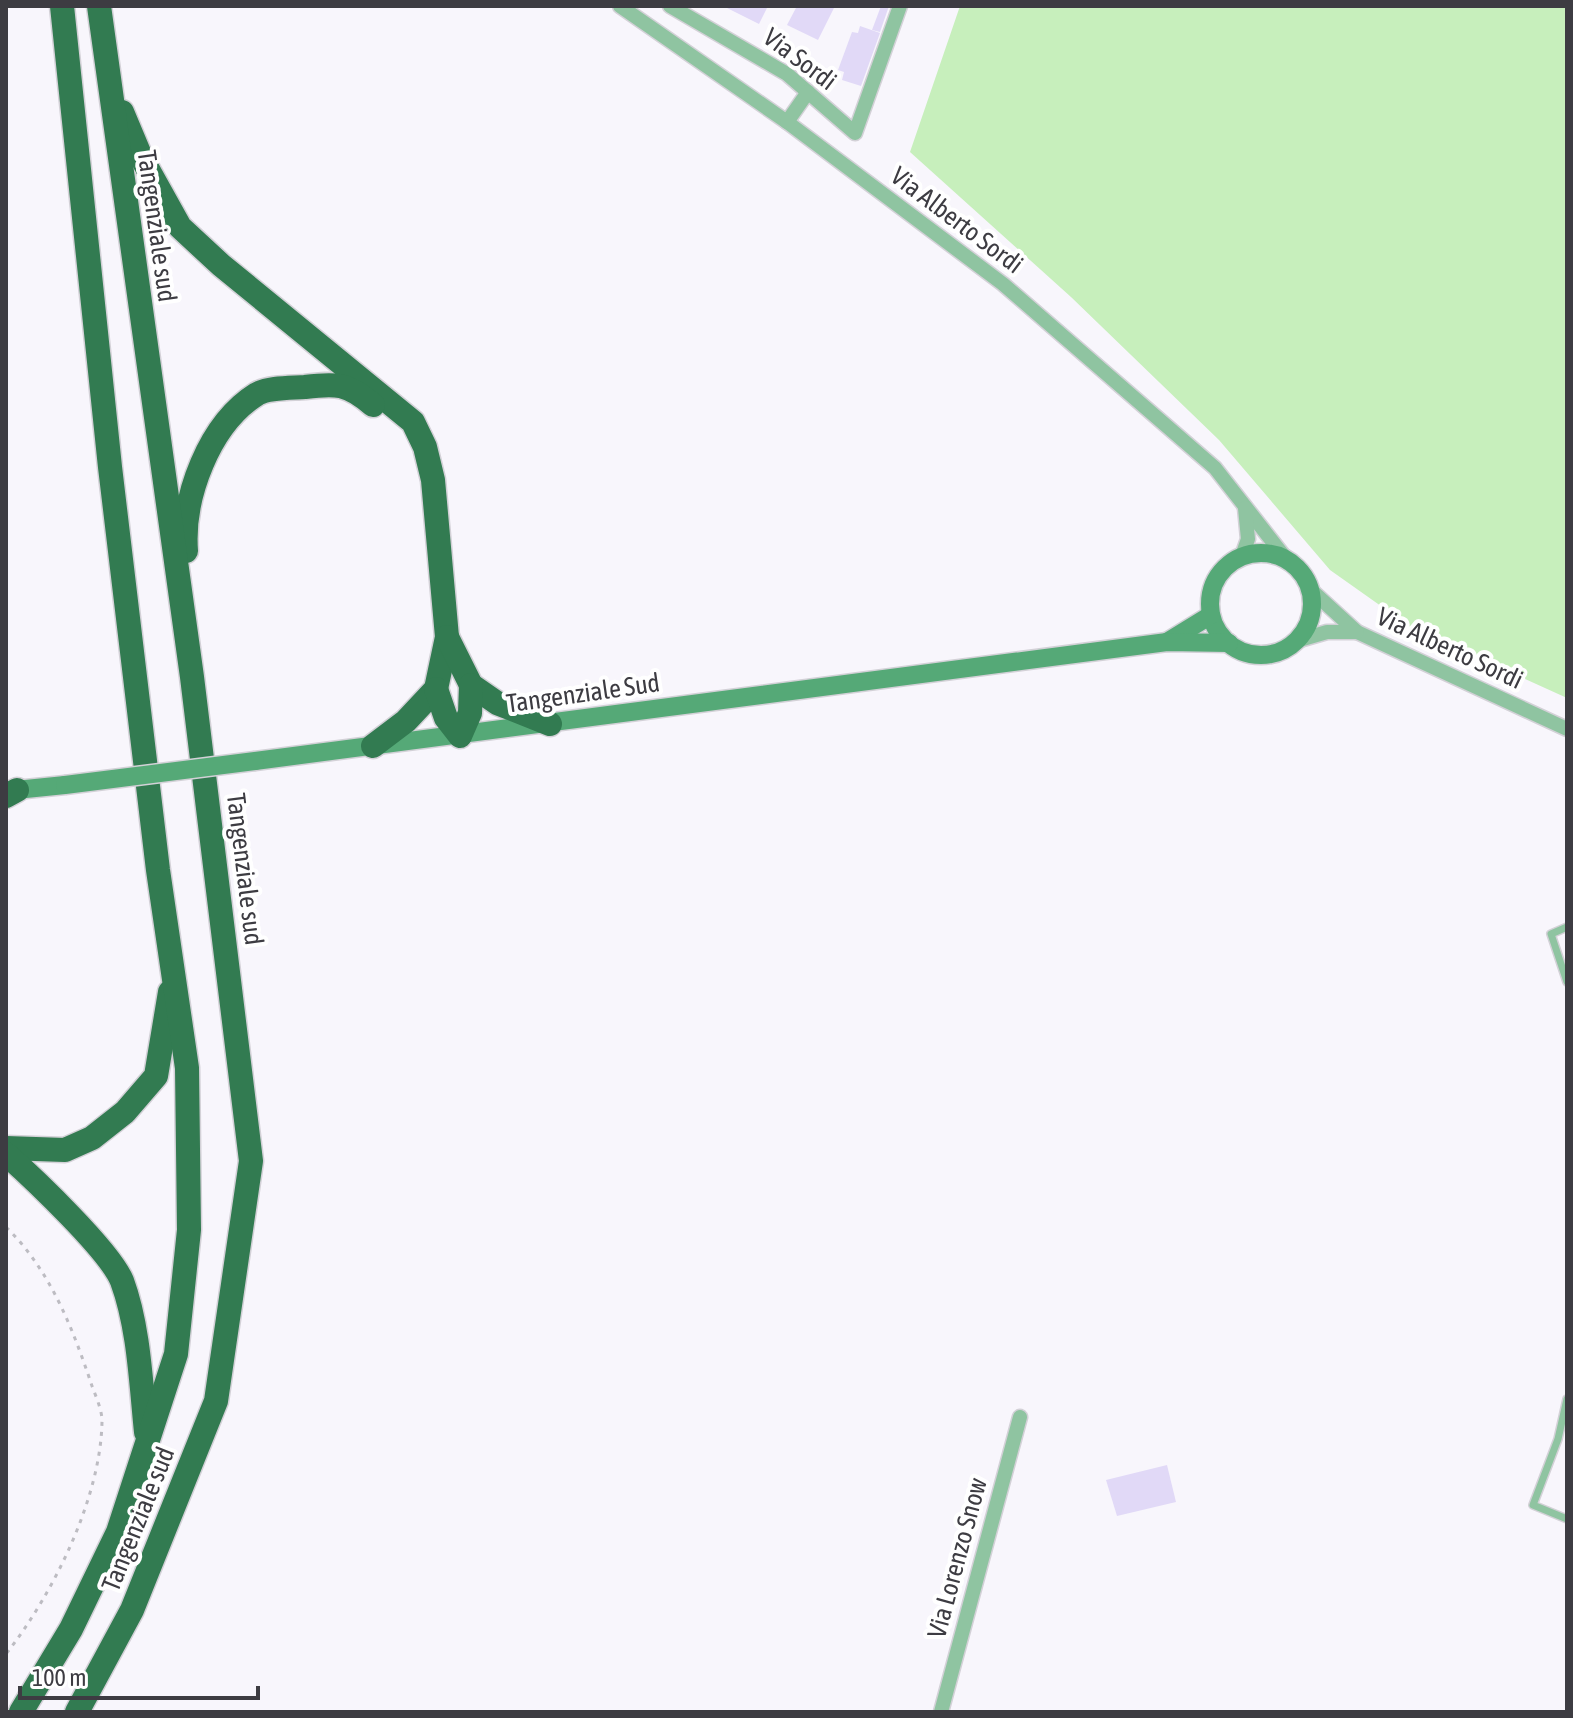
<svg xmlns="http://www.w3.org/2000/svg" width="1573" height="1718" viewBox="0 0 1573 1718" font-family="'Asap Condensed',sans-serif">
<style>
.green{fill:#c7efbc}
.building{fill:#e1d9f7}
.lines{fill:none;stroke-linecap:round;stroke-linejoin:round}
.lane-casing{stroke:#d3d1d7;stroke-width:10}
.street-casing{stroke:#d3d1d7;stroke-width:17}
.secondary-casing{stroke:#d3d1d7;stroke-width:21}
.highway-casing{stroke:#d3d1d7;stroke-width:27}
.path{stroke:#bdbcc2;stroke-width:3;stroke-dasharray:4 6;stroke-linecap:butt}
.lane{stroke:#8fc4a1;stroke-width:7}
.street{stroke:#8fc4a1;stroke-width:14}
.secondary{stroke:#55a977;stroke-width:18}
.highway{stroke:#327b51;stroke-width:24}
.secondary-bridge-casing{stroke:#d3d1d7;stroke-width:21;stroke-linecap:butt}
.secondary-bridge{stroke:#55a977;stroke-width:18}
.labels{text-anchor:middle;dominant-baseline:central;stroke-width:8;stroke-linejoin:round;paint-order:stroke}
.street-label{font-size:26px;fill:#3d3c42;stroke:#fff}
</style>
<rect width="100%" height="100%" fill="#f8f6fc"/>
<!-- green -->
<path class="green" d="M960,6H1567V698L1412,628L1330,570L1219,440L1071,297L910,152Z"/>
<!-- building -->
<g class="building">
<path d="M723,6H768L759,24Z"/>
<path d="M797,6H835L818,40L787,25Z"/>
<path d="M881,6H889L880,32L872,30Z"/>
<path d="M860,26L880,33L861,86L842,80L844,72L838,70L852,32L858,33Z"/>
<path d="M1167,1465L1176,1502L1117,1516L1106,1480Z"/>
</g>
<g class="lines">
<defs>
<g id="lane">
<path d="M1567,927L1551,934L1567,982"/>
<path d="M1567,1399L1558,1439L1533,1505L1567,1519"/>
</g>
<g id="street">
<path d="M620,6L787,122L1003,284L1215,468L1287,560"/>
<path d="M670,6L787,74L855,133L900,6"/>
<path d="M787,122L808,92"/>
<path d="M1242,556L1248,539L1245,508"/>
<path d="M1311,590L1357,632L1567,729"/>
<path d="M1296,641L1327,632H1357"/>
<path d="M941,1712L1020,1417"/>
</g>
<g id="secondary">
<circle cx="1261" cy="604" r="51"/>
<path d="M1167,642L1211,615"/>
<path d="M255,761L1167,642L1229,643"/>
<path d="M6,791L65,785"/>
</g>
<g id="highway">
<path d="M122,112L140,155L180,227L221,265L413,422L425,447L433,480L447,637L436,689L406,721L373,746"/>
<path d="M186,551C182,497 209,424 257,394C269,387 292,388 305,387C336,383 348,383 373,405"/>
<path d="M447,637L471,685L497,703L550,724"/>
<path d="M436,689L446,718L460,736L470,713L471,685"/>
<path d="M6,796L17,790"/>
<path d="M6,1148L65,1150L92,1138L125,1112L156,1076L170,992"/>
<path d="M6,1154C33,1178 110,1251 122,1281C139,1327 141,1384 146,1432"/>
<path d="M21,1712L71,1629L118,1532L176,1354L189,1230L187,1068L158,870L110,467L62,6"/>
<path d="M77,1712L132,1610L216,1401L251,1161L192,677L99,6"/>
</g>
</defs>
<!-- lane casing -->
<use href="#lane" class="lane-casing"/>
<!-- street casing -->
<use href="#street" class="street-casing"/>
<!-- secondary casing -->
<use href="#secondary" class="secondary-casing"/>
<!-- highway casing -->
<use href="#highway" class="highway-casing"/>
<!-- path -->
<path class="path" d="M6,1227C49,1269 71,1324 90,1380C94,1393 102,1408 102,1421C101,1498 53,1594 6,1654"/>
<!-- lane -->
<use href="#lane" class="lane"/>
<!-- street -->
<use href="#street" class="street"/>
<!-- secondary -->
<use href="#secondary" class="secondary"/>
<!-- highway -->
<use href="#highway" class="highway"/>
<defs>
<path id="secondary-bridge" d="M65,785L255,761"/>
</defs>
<!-- secondary-bridge casing -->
<use href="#secondary-bridge" class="secondary-bridge-casing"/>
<!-- secondary-bridge -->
<use href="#secondary-bridge" class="secondary-bridge"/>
</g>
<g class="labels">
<!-- street labels -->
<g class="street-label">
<text transform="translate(800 59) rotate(37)">Via Sordi</text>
<text transform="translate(957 220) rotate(37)">Via Alberto Sordi</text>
<text transform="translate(157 226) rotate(82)">Tangenziale sud</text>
<text transform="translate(1450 648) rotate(25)">Via Alberto Sordi</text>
<text transform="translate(583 693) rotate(-8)">Tangenziale Sud</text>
<text transform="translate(245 869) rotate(83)">Tangenziale sud</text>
<text transform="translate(138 1519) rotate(-68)">Tangenziale sud</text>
<text transform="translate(957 1558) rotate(-75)">Via Lorenzo Snow</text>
</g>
</g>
<!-- border -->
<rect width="1573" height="1718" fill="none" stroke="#3d3c42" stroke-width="16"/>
<!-- scale -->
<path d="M20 1686v12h238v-12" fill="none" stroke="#3d3c42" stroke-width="4"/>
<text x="32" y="1686" font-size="24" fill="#3d3c42" stroke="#ffffff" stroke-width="6" paint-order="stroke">100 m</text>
</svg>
